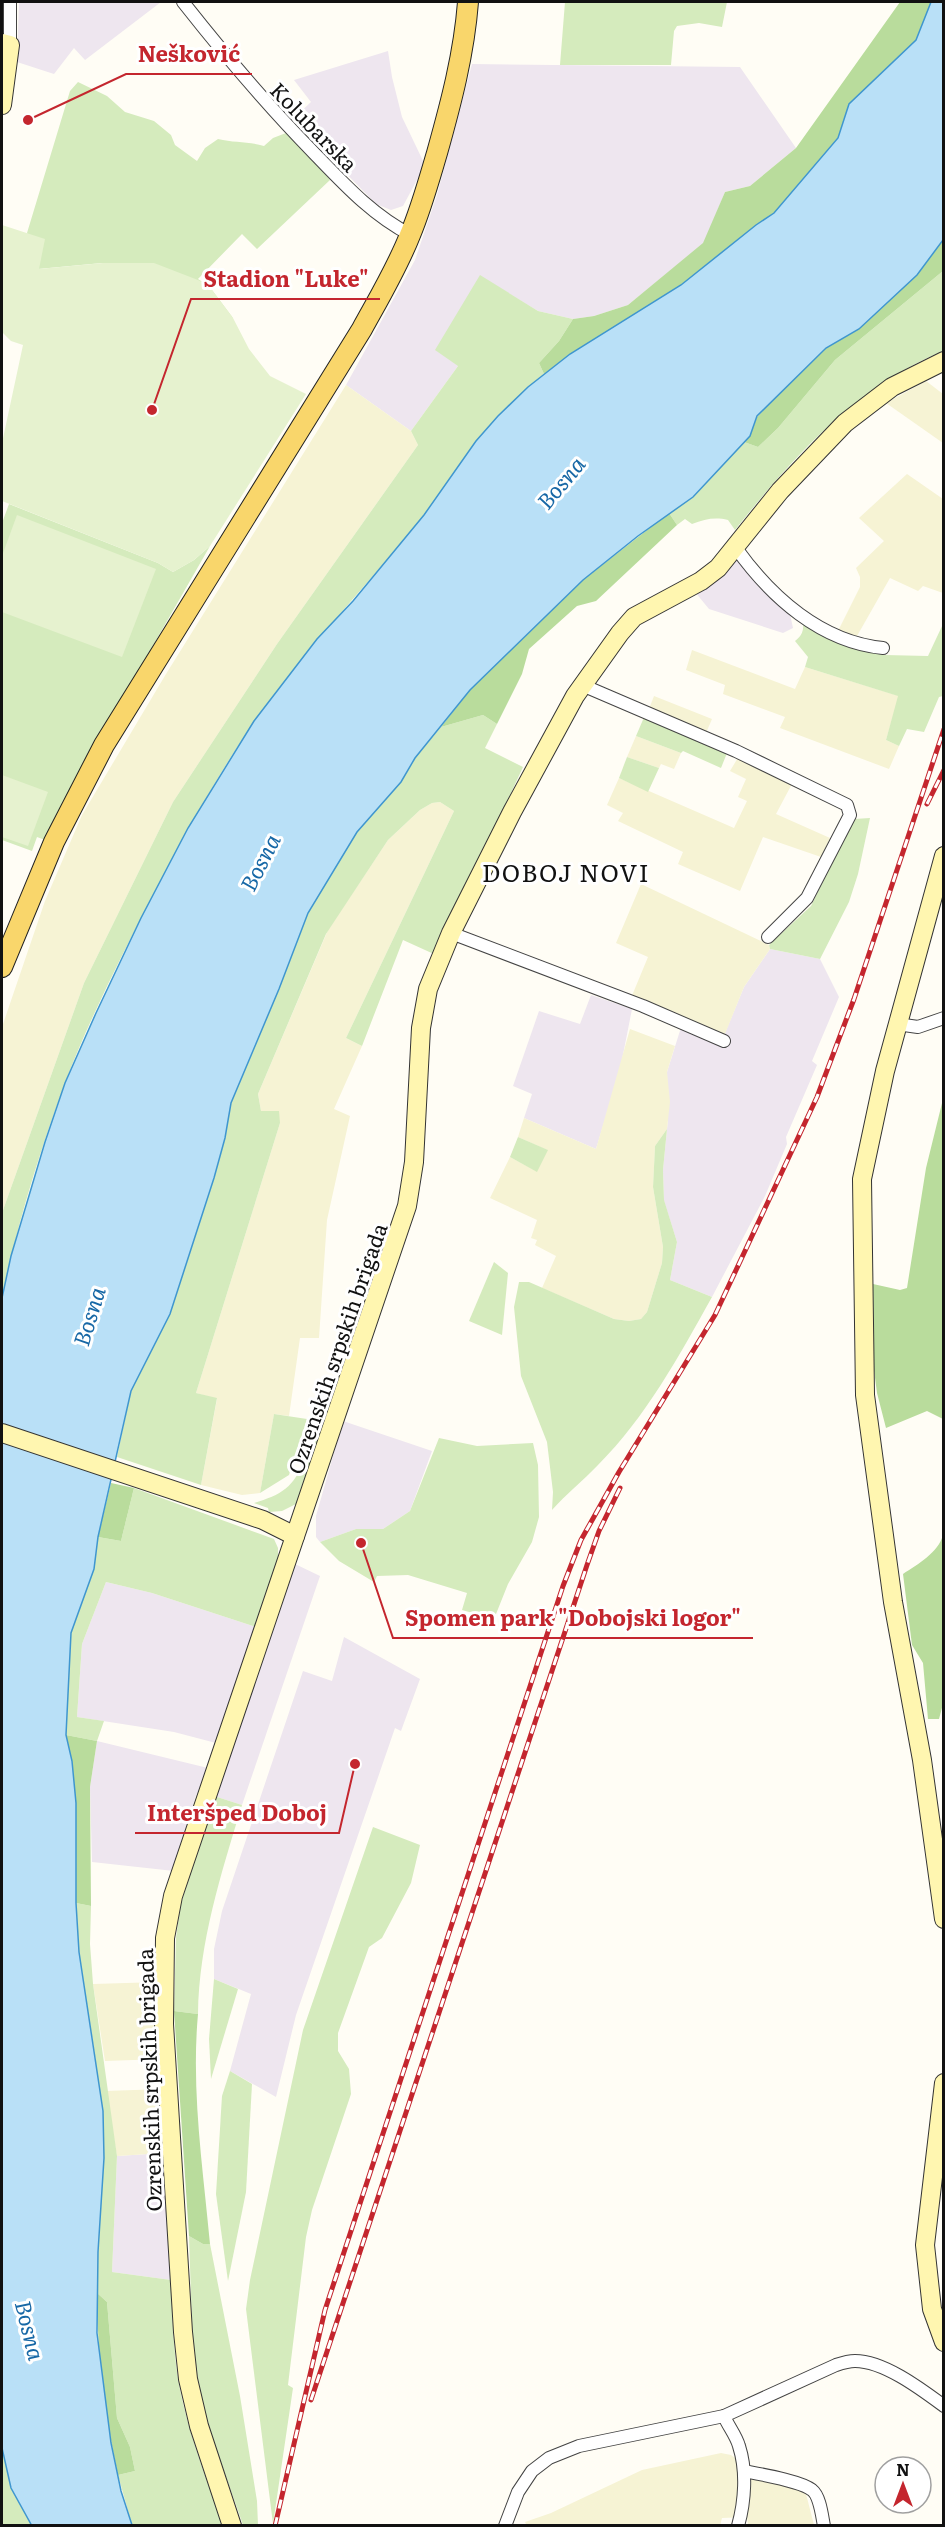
<svg xmlns="http://www.w3.org/2000/svg" width="945" height="2527" viewBox="0 0 945 2527" font-family="Literata,serif">
<style>
.industrial{fill:#eee6ef}
.farmland{fill:#f6f3d4}
.green{fill:#d5ebbd}
.forest{fill:#b9dc9c}
.pitch{fill:#e6f2cf}
.water{fill:#b9e0f7;stroke:#3f96cf;stroke-width:1.5}
.lines{fill:none;stroke-linecap:round;stroke-linejoin:round}
.street-casing{stroke:#444;stroke-width:14}
.secondary-casing{stroke:#333;stroke-width:20}
.primary-casing{stroke:#222;stroke-width:22}
.street{stroke:#fff;stroke-width:12}
.secondary{stroke:#fff6b0;stroke-width:18}
.primary{stroke:#f9d66b;stroke-width:20}
.rail-casing{stroke:#c4262e;stroke-width:5}
.rail{stroke:#fff;stroke-width:3;stroke-dasharray:9;stroke-linecap:butt}
.labels{text-anchor:middle;dominant-baseline:central;stroke-width:6;stroke-linejoin:round;paint-order:stroke}
.street-label{font-size:21px;fill:#111;stroke:#fff}
.water-label{font-size:22px;font-style:italic;fill:#1768a6;stroke:#fff}
.quarter-label{font-size:24px;letter-spacing:1.5px;fill:#111;stroke:#fff}
.leader{fill:none;stroke:#c4262e;stroke-width:2}
.callout-dot{fill:#c4262e;stroke:#fff;stroke-width:2}
.callout-label{font-size:22px;text-anchor:middle;font-weight:bold;fill:#c4262e;stroke:#fff;stroke-width:6;stroke-linejoin:round;paint-order:stroke}
</style>
<rect width="100%" height="100%" fill="#fffdf5"/>
<!-- industrial -->
<g class="industrial">
<path d="M19,2H161L85,60L74,48L54,74L17,62Z"/>
<path d="M388,51L392,77L402,117L425,165L403,206L391,210L376,204L293,119L311,102L294,80Z"/>
<path d="M472,64L740,67L796,148L750,186L725,192L704,243L628,305L594,316L573,319L538,311L480,276L458,366L411,431L346,385L415,260L437,195Z"/>
<path d="M736,559L790,614L793,628L783,633L709,609L695,592Z"/>
<path d="M770,949L820,959L839,997L812,1061L817,1065L786,1137L787,1144L765,1196L712,1297L670,1280L677,1242L664,1201L663,1170L668,1119L667,1072L684,1018L725,1033L744,987Z"/>
<path d="M591,995L632,1009L620,1070L596,1149L524,1118L532,1094L513,1086L539,1011L580,1024Z"/>
<path d="M343,1421L432,1451L410,1511L383,1529H356L320,1542L316,1537V1516Z"/>
<path d="M293,1563L320,1576L242,1805L214,1796Z"/>
<path d="M106,1582L152,1593L256,1627L216,1743L174,1732L77,1717L82,1644Z"/>
<path d="M344,1637L420,1679L401,1731L395,1728L296,2015L276,2097L230,2071L251,1994L214,1979V1949L222,1911L303,1671L332,1681Z"/>
<path d="M97,1741L208,1768L195,1798L174,1871L92,1862L90,1787Z"/>
<path d="M164,2153L171,2280L112,2272L117,2156Z"/>
</g>
<!-- farmland -->
<g class="farmland">
<path d="M926,381L943,394V443L886,403Z"/>
<path d="M346,385L411,431L418,445L277,644L173,802L84,983L2,1213V1027L45,901L82,815L166,674Z"/>
<path d="M907,474L943,499V593L923,586L918,591L890,578L857,636L838,631L860,587V577L856,568L884,541L859,518Z"/>
<path d="M692,650L795,689L805,667L899,696L886,740L899,746L889,769L780,728L785,717L723,694L725,685L686,670Z"/>
<path d="M654,696L712,719L706,733L649,709Z"/>
<path d="M636,736L681,753L674,769L661,764L659,768L627,757Z"/>
<path d="M739,756L793,782L776,814L830,838L821,857L763,837L740,891L678,864L683,852L618,821L623,813L607,805L619,778L734,828L747,801L738,797L746,779L730,771Z"/>
<path d="M440,802L454,811L346,1038L362,1046L334,1109L350,1116L327,1220L319,1338H300L289,1416L274,1414L260,1493L242,1495L201,1485L217,1399L196,1393L280,1123L261,1111L258,1094L328,930L388,840L420,810L432,803Z"/>
<path d="M641,884L769,945L770,949L744,987L725,1034L631,998L648,957L616,943Z"/>
<path d="M630,1029L675,1046L667,1072L670,1102L667,1129L655,1146L653,1187L663,1247L662,1263L647,1312L641,1319L629,1321L614,1319L542,1288L556,1256L535,1245L537,1240L531,1238L537,1220L490,1198L510,1157L536,1171L547,1150L518,1137L524,1118L596,1149Z"/>
<path d="M159,1982L162,2059L105,2061L93,1984Z"/>
<path d="M163,2089L164,2153L117,2156L106,2091Z"/>
<path d="M721,2453L731,2455L747,2467L804,2486L814,2525H748L747,2517L722,2518L720,2526H527L525,2522L551,2513L642,2470Z"/>
</g>
<!-- green -->
<g class="green">
<path d="M565,2H727L722,27L699,23L677,26L674,31L671,65H560Z"/>
<path d="M78,82L107,96L125,112L154,121L171,135L175,145L197,161L205,148L218,139C234,143 248,141 264,146L273,138L286,133L325,173L330,180L257,249L242,234L198,279L209,286L233,318L102,263L38,269L27,233L70,91Z"/>
<path d="M943,271V351C856,387 792,458 735,530L728,520C715,517 705,519 692,524L685,519L677,525L669,513L693,497L744,442L758,447L778,428L835,360Z"/>
<path d="M480,275L538,311L573,319L559,341L539,363L544,374C488,418 455,478 410,532C358,595 302,654 255,721C217,775 186,833 155,891C123,953 90,1017 65,1083C39,1153 17,1225 2,1298V1213L84,983L173,802L277,644L418,445L411,431L458,366L435,350Z"/>
<path d="M9,504L158,563L173,572L194,560L210,546L72,787L45,840L37,837L32,851L2,840V523Z"/>
<path d="M803,622L859,648L885,655L928,656L943,624V696L939,697L924,732L907,729L899,746L886,740L898,696L805,667L808,657L795,641C802,636 804,630 803,622Z"/>
<path d="M483,715L497,724L485,748L523,767L436,955L403,940L362,1046L346,1038L454,811L440,802L432,803L420,810L388,840L326,934L258,1094L261,1111H279L280,1123L196,1393L217,1398L201,1485L117,1457L131,1391L170,1314L214,1178L225,1138L231,1103L279,989L308,913L357,832L401,782L415,758L441,727Z"/>
<path d="M645,715L727,753L721,768L683,751L681,753L636,736Z"/>
<path d="M627,757L659,768L648,792L619,778Z"/>
<path d="M870,818L858,874L849,902L820,959L770,949L769,945L811,906L854,819Z"/>
<path d="M667,1129L663,1170L664,1200L677,1242L670,1280L712,1297C679,1356 646,1417 598,1465C583,1481 566,1494 552,1510L553,1492L547,1442L521,1376L514,1307L519,1282H529L614,1319L629,1321L641,1319L647,1312L662,1263L663,1247L653,1187L655,1146Z"/>
<path d="M518,1137L548,1150L537,1172L510,1157Z"/>
<path d="M494,1262L508,1273L502,1335L469,1321Z"/>
<path d="M274,1414L307,1419L289,1475L260,1493Z"/>
<path d="M320,1433L321,1438L296,1504L282,1511L269,1512L268,1508L254,1503C281,1495 295,1487 304,1459C307,1451 308,1444 311,1436Z"/>
<path d="M439,1438L477,1446L533,1443L538,1465L539,1517L532,1542L508,1584L494,1619L462,1610L467,1593L408,1575L377,1576L374,1582L339,1561L320,1542L356,1529H383L410,1511Z"/>
<path d="M134,1488L274,1539L278,1548V1558L256,1627L152,1593L106,1582L82,1644L77,1717L104,1721L97,1741L66,1735L71,1633L94,1569L98,1537L121,1541Z"/>
<path d="M214,1796L242,1805C221,1874 199,1942 198,2014L174,2011L176,1938L180,1907Z"/>
<path d="M373,1827L420,1845L411,1883L382,1938L369,1947L338,2033V2051L349,2069L351,2094L312,2210L306,2237L288,2385L293,2388L273,2524L246,2309L250,2280L303,2030Z"/>
<path d="M76,1903L91,1906L90,1944L93,1984L117,2156L112,2272L171,2280C173,2321 173,2363 183,2403C193,2445 208,2485 224,2525H132L118,2475L135,2471L130,2447L117,2418L107,2302L97,2293L96,2062L79,1952Z"/>
<path d="M214,1979L238,1989L211,2079L209,2039Z"/>
<path d="M230,2071L252,2084L246,2192L228,2281L216,2194L222,2096Z"/>
<path d="M189,2236L203,2244H210L240,2396L257,2501L258,2525H243L199,2400L193,2356Z"/>
<path d="M2,2448L11,2488L32,2525H2Z"/>
</g>
<!-- forest -->
<g class="forest">
<path d="M900,2H931L917,40L849,104L838,138L774,213L756,225L681,285L571,354L544,374L539,363L559,341L573,319L594,316L628,305L703,243L725,192L750,186L796,148Z"/>
<path d="M943,240V271L835,360L778,428L758,447L744,442L750,436L757,417L784,389L826,348L859,329L917,275Z"/>
<path d="M669,513L677,525L596,601L577,606L529,649L522,674L497,724L483,715L441,727L470,690L583,580Z"/>
<path d="M943,1099V1419L927,1411L886,1428L877,1393L874,1370L873,1284L900,1290L907,1288L926,1168Z"/>
<path d="M111,1483L134,1488L121,1541L98,1537Z"/>
<path d="M943,1535V1704L939,1719H928L923,1663L912,1645L903,1574C918,1564 938,1553 943,1535Z"/>
<path d="M66,1735L97,1741L90,1787L91,1906L76,1903C76,1846 78,1791 66,1735Z"/>
<path d="M174,2011L198,2014C191,2091 203,2168 210,2244H203L189,2236Z"/>
<path d="M97,2293L107,2302L117,2418L130,2447L135,2471L118,2475C105,2415 97,2355 97,2293Z"/>
</g>
<!-- pitch -->
<g class="pitch">
<path d="M2,225L45,239L39,269L103,263H154L198,280L209,286L233,318L249,349L270,376L306,394L210,546L194,560L173,572L158,563L2,501V443L23,345L11,341L2,332Z"/>
<path d="M17,515L156,569L122,657L2,612V556Z"/>
<path d="M2,775L48,792L28,846L2,837Z"/>
</g>
<!-- water -->
<path class="water" d="M931,2H943V240L917,275L859,329L826,348L757,416L750,436L693,497L638,536L583,580L470,690L415,758L401,782L357,832L308,913L279,989L231,1103L225,1138L214,1178L170,1314L131,1391L98,1537L94,1569L71,1633L66,1735L72,1761L76,1803V1903L79,1952L103,2111L104,2158L98,2252L97,2333L111,2443L121,2491L132,2525L32,2526L11,2488L2,2448V1298L11,1256L45,1142L65,1083L96,1013L141,918L188,828L254,721L317,639L353,601L424,515L476,441L498,416L528,387L570,354L681,285L756,225L774,213L838,138L849,104L916,40Z"/>
<g class="lines">
<defs>
<g id="street">
<path d="M10,2V45"/>
<path d="M183,2C224,54 266,104 313,152C343,183 372,215 411,235"/>
<path d="M736,548C771,597 821,642 883,648"/>
<path d="M582,685L736,751L847,805L850,815L807,898L768,937"/>
<path d="M451,933L643,1006L724,1041"/>
<path d="M897,1024L918,1027L944,1018"/>
<path d="M724,2416C728,2426 736,2435 739,2446C747,2471 745,2501 738,2526"/>
<path d="M744,2471C759,2474 801,2481 812,2490C820,2496 822,2516 824,2526"/>
<path d="M505,2526L518,2492L532,2471L549,2458L579,2446L724,2416L836,2365C842,2363 849,2361 855,2361C884,2361 921,2389 944,2406"/>
</g>
<g id="secondary">
<path d="M2,43L10,45L2,105"/>
<path d="M944,856L885,1071L862,1179L865,1395L893,1602L922,1760L944,1919"/>
<path d="M2,1433L263,1520L295,1536"/>
<path d="M944,2083L925,2245L932,2309L944,2342"/>
<path d="M232,2526L199,2426L188,2379L183,2332L164,2024L165,1938L173,1896L407,1206L414,1162L421,1028L428,989L451,933L512,812L575,696L620,633L634,617L701,581L718,568L780,491L845,423L892,387L944,361"/>
</g>
<path id="primary" d="M2,967L54,842L104,745L362,329C379,298 397,268 410,235C421,209 429,180 437,153C451,103 464,54 468,2"/>
</defs>
<!-- street casing -->
<use href="#street" class="street-casing"/>
<!-- secondary casing -->
<use href="#secondary" class="secondary-casing"/>
<!-- primary casing -->
<use href="#primary" class="primary-casing"/>
<!-- street -->
<use href="#street" class="street"/>
<!-- secondary -->
<use href="#secondary" class="secondary"/>
<!-- primary -->
<use href="#primary" class="primary"/>
<defs>
<g id="rail">
<path d="M927,804L944,770"/>
<path d="M311,2400L587,1565L599,1531L620,1488"/>
<path d="M275,2526L325,2310L563,1586L581,1540L619,1472L715,1315L817,1097L854,999L944,729"/>
</g>
</defs>
<!-- rail casing -->
<use href="#rail" class="rail-casing"/>
<!-- rail -->
<use href="#rail" class="rail"/>
</g>
<g class="labels">
<!-- street labels -->
<g class="street-label">
<text transform="translate(315 126) rotate(46)">Kolubarska</text>
<text transform="translate(336 1348) rotate(-71)">Ozrenskih srpskih brigada</text>
<text transform="translate(148 2080) rotate(-92)">Ozrenskih srpskih brigada</text>
</g>
<!-- water labels -->
<g class="water-label">
<text transform="translate(560 482) rotate(-50)">Bosna</text>
<text transform="translate(259 862) rotate(-63)">Bosna</text>
<text transform="translate(88 1316) rotate(-73)">Bosna</text>
<text transform="translate(31 2330) rotate(76)">Bosna</text>
</g>
<!-- quarter labels -->
<g class="quarter-label">
<text x="566" y="871">DOBOJ NOVI</text>
</g>
</g>
<!-- callouts -->
<path class="leader" d="M28 120L126 74H252M152 410L191 299H380M361 1543L393 1638H753M355 1764L339 1833H135"/>
<g class="callout-dot">
<circle cx="28" cy="120" r="6"/>
<circle cx="152" cy="410" r="6"/>
<circle cx="361" cy="1543" r="6"/>
<circle cx="355" cy="1764" r="6"/>
</g>
<g class="callout-label">
<text x="189" y="62">Nešković</text>
<text x="286" y="287">Stadion "Luke"</text>
<text x="573" y="1626">Spomen park "Dobojski logor"</text>
<text x="237" y="1821">Interšped Doboj</text>
</g>
<!-- border -->
<rect width="945" height="2527" fill="none" stroke="#111111" stroke-width="6"/>
<!-- north arrow -->
<g transform="translate(903 2485)"><circle r="28" fill="#ffffff" stroke="#a0a0a0" stroke-width="1.5"/>
<path d="M0-4.5L10 22L0 15L-10 22Z" fill="#c4262e"/>
<text y="-9" font-size="16" font-weight="bold" text-anchor="middle" fill="#111111">N</text>
</g>
</svg>
